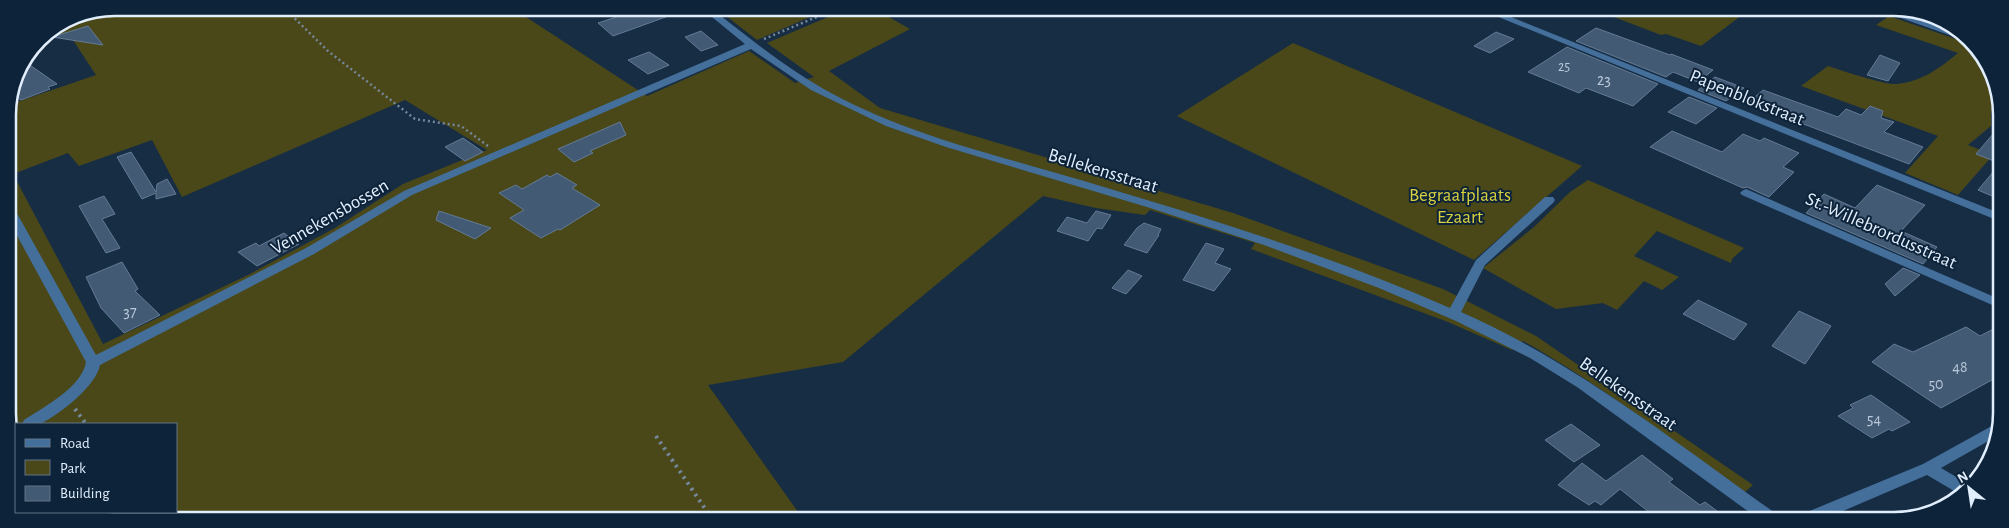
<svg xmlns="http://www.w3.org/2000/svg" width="2009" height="528" viewBox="0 0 2009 528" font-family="'Alegreya Sans',sans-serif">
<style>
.green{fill:#4a4818;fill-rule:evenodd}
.building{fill:#425a73;stroke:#637b96}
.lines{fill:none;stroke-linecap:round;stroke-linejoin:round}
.path-far1{stroke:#75879a;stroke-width:2.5;stroke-dasharray:2 3;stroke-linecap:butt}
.path{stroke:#75879a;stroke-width:4;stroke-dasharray:2.5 4.5;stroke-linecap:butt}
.minor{fill:#446f9b;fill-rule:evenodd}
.labels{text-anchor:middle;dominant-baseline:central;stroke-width:4;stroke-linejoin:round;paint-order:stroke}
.far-number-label{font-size:14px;fill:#b9c9da}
.number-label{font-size:16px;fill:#b9c9da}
.street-label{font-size:19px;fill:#e1eefd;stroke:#0d2339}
.park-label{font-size:19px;fill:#d8d03e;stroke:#0d2339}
.rim{fill:none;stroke:#e1eefd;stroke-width:2.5}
</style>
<rect width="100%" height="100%" fill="#172d44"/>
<!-- green -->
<g class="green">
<path d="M111,8H539L523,15L647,96L749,51L795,83L814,77L767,43L849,8H873L910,29L829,71L880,108L1233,213L1443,289L1536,336L1753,485L1745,492C1672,440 1601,385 1523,341L1512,350L1448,322L1251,249L1255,243L1150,210L1145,215L1096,208L1043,196L843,362L708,385L803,519L94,518L82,512H176V424H16V446L10,434L8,109V105L96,75L73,40L62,37L54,29L74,16ZM405,100L487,150L403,184L335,228L248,275L103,344L13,174L68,153L79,166L152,140L182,197Z"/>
<path d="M716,8H831L757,40Z"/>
<path d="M1593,9H1750L1701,46L1666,34L1661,35Z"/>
<path d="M1889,16L1973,45L1999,95V99L1991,112V126L1968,145L1993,155L1958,195L1905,173L1938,136L1801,86L1828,66C1840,70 1885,85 1896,84C1921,82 1940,68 1958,53L1876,25Z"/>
<path d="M1293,43L1582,166L1474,260L1177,116Z"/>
<path d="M1588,180L1744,248L1732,259L1731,263L1657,231L1634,256L1679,277L1662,290L1644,281L1617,310L1603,303L1556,309L1483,268L1534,227L1570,192Z"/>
</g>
<!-- building -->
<g class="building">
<path d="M644,8H684L685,10L613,36L598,23Z"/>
<path d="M88,26L103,45L52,37Z"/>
<path d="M1596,28L1670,55L1671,54L1713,70L1698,82L1673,72L1666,77L1576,41Z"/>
<path d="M701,31L718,45L701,51L685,37Z"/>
<path d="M1496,32L1514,39L1490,53L1474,46Z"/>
<path d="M1567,47L1658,84L1633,106L1586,88L1579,93L1528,72Z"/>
<path d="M649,52L669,65L648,74L628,60Z"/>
<path d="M1880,55L1900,63L1888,81L1867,75Z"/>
<path d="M24,61L57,84L48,87L50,89L21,100L11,93L16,74Z"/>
<path d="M1715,77L1744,88L1726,101L1698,90Z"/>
<path d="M1763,90L1838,117L1846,109L1861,115L1870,106L1883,111L1881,118L1894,122L1884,132L1923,147L1909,164L1748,103Z"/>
<path d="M1689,97L1717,108L1696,124L1668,112Z"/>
<path d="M620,122L626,135L590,151L593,153L574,162L558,149Z"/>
<path d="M1999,127V163L1976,154Z"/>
<path d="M1672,131L1722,152L1743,134L1760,141L1764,138L1799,153L1783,167L1794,172L1769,197L1747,187L1743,188L1650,147Z"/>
<path d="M463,138L483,152L465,161L445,147Z"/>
<path d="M131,152L156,192L157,184L167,179L176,194L156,199V193L142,199L117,157Z"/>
<path d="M1999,165V199L1978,190Z"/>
<path d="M557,173L577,185L572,188L600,205L560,230L558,229L541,238L510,218L524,210L499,193L516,185L522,189L547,175L550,177Z"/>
<path d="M1877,185L1925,205L1901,231L1937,247L1923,264L1806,213L1824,194L1855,208Z"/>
<path d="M104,196L115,214L102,219L120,248L106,253L79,206Z"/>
<path d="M439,211L491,228L475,239L436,220Z"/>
<path d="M1096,211L1111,215L1102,229L1097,228L1088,241L1057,231L1067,217L1087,223Z"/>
<path d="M1144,223L1161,229L1158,235H1159L1147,253L1124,245L1137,228Z"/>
<path d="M284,233L299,244L257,266L238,252L256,243L259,246Z"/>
<path d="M1206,243L1224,249L1215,263L1231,269L1214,291L1183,280Z"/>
<path d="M122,262L138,289L135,291L160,315L124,333L101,308L86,277Z"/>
<path d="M1903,268L1920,275L1895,296L1885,284Z"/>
<path d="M1128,270L1142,276L1126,294L1112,288Z"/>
<path d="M1698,300L1747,324L1734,340L1683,314Z"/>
<path d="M1799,311L1831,326L1805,364L1772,346Z"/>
<path d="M1999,326V376L1941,408L1872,362L1894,344L1913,352L1966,327L1980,336Z"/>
<path d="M1871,395L1910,422L1892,431L1889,429L1872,438L1838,416L1853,408L1850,405Z"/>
<path d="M1571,424L1600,445L1574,462L1545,440Z"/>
<path d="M1642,455L1673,479L1669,482L1700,505L1705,502L1729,520H1682L1684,518L1673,511L1659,520L1620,489L1601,505L1595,501L1589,505L1558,485L1582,463L1606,481Z"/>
</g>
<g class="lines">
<!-- path-far1 -->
<g class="path-far1">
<path d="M284,8L328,51L415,119L461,126L488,146"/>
<path d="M764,39L838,8"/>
</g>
<!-- path -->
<g class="path">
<path d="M75,409L86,424"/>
<path d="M656,436L712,519"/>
</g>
<!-- minor -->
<g class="minor">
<path d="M701,8H711C750,39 789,70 833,94C911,136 1000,156 1084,181C1208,218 1332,256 1450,308L1476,260L1545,197H1553L1555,200L1553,203L1485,265L1461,312C1577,363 1675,442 1778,515L1780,520H1760L1577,387L1530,358L1456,321L1379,288L1264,245L1147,207L946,147L886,126L811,90L751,49L412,195L314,254L100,365C96,386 60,414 42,423C36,426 28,424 22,424L24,420C44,407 82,387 86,362L8,219V204L14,208L96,355L306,248L404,191L745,44Z"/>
<path d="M1479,9H1491L1999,213V221Z"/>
<path d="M1878,10C1882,10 1887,9 1890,10C1903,11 1967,34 1972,43Z"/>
<path d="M1746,189L1999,299V308L1742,195L1740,193L1742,191Z"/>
<path d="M1999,422V435L1941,468L1970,485L1965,494L1961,495L1927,475L1822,520H1798L1800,515L1923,464Z"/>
<path d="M16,428V441L14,442L10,431Z"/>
</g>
</g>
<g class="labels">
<!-- far-number labels -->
<g class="far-number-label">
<text x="1564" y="67">25</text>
</g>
<!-- number labels -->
<g class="number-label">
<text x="1604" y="80">23</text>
<text x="130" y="312">37</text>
<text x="1960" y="367">48</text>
<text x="1936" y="384">50</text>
<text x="1874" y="419">54</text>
</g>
<!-- street labels -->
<g class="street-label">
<text transform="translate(1747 98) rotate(22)">Papenblokstraat</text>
<text transform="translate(1103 171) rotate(17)">Bellekensstraat</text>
<text transform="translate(330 217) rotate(-30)">Vennekensbossen</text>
<text transform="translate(1881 231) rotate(24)">St.-Willebrordusstraat</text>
<text transform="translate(1628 394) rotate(35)">Bellekensstraat</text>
</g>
<!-- park labels -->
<g class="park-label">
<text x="1460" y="195">Begraafplaats<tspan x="1460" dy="22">Ezaart</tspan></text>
</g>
</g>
<!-- crop -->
<path d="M0 0H2009V528H0ZM115 16H1894A99 99 0 0 1 1993 115V413A99 99 0 0 1 1894 512H115A99 99 0 0 1 16 413V115A99 99 0 0 1 115 16Z" fill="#0d2339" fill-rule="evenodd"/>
<path class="rim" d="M115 16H1894A99 99 0 0 1 1993 115V413A99 99 0 0 1 1894 512H115A99 99 0 0 1 16 413V115A99 99 0 0 1 115 16Z"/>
<!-- legend -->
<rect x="15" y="423" width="162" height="90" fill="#0d2339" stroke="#627487"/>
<rect x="25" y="439" width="25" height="8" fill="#446f9b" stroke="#627487"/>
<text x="60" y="448" font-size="15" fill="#e1eefd">Road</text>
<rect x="25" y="460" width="25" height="15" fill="#4a4818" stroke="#627487"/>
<text x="60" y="473" font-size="15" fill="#e1eefd">Park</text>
<rect x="25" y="486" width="25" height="15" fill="#425a73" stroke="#627487"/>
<text x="60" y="498" font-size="15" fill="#e1eefd">Building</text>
<!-- north arrow -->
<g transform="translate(1969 488) rotate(330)" stroke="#0d2339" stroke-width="4" paint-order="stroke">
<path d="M0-4L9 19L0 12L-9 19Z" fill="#e1eefd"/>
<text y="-8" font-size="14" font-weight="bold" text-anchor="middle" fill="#e1eefd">N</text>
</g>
</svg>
